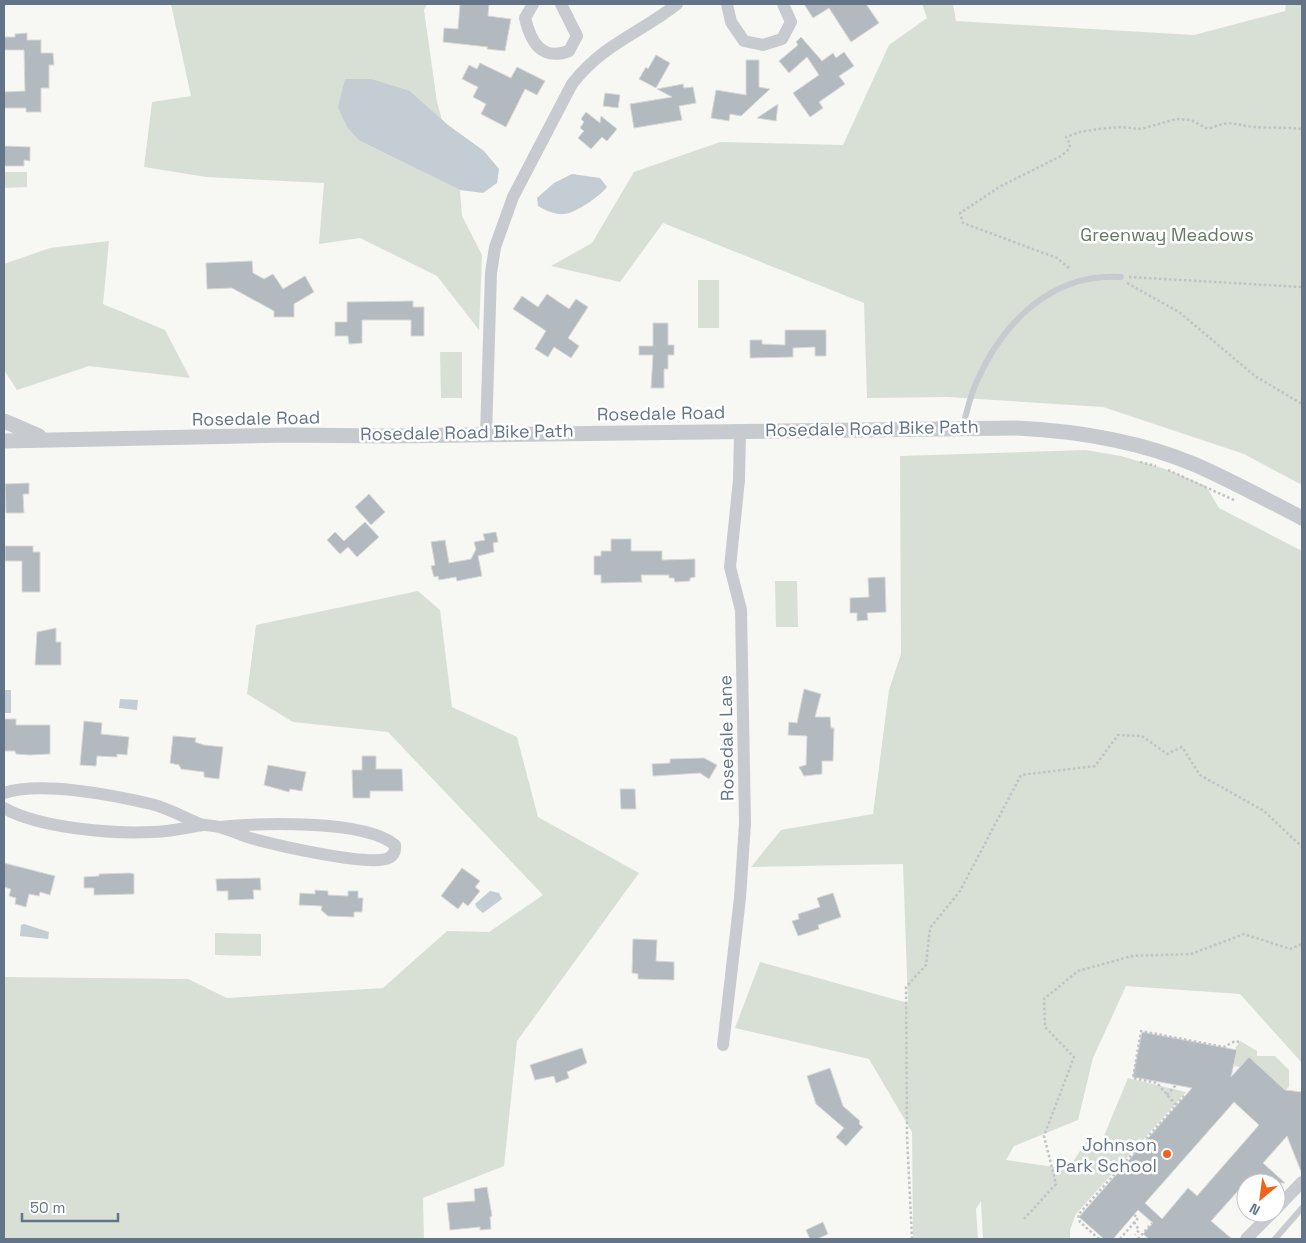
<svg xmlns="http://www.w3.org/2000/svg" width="1306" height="1243" viewBox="0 0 1306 1243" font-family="'Space Grotesk',sans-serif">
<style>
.green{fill:#d8e0d5}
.water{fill:#c3cdd3}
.building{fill:#b2b9bf;stroke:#d9d9d6;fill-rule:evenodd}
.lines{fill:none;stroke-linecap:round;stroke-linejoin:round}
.path{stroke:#c0c2c5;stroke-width:2.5;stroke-dasharray:2.5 2.5;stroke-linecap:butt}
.service{stroke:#c7cace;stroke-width:6}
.minor{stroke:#c7cace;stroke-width:12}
.tertiary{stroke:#c7cace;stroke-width:15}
.poi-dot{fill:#f1621a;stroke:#fff;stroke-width:2}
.labels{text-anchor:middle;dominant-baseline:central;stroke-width:5;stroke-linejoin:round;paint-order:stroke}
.park-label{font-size:18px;fill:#62795f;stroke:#fff}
.street-label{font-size:18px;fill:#647488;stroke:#fff}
.poi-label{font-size:18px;fill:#647488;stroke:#fff;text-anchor:end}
</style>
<rect width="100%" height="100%" fill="#f7f7f4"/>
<!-- green -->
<g class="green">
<path d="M171,4H427L424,10L437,102L442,120L410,91L360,141L460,190L462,216L482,255L479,330L437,276L360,238L319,244L324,183L206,177L144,167L152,102L191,96Z"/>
<path d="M922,4H953L956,21L1194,35L1285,11L1286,4H1302V485L1244,454L1103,407L948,397L867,398L864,303L663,223L620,282L551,266L592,243L634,172L720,142L843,145L889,45L927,18Z"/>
<path d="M4,172H27V187L4,188Z"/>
<path d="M109,241L103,304L165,330L190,378L89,366L17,390L4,370V264L50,248Z"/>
<rect x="698" y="280" width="21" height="48"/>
<path d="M440,352H462V398H441Z"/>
<path d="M1086,450L1121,456L1165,469L1206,486L1219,508L1302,551V1063L1240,994L1126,986L1093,1058L1078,1120L1014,1146L1006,1160L1068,1169L1086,1142L1101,1143L1128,1078L1186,1092L1076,1214L1070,1230V1239H983L981,1201L976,1209L978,1239H913L912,1132L869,1059L735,1028L760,962L908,1003L903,864L751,867L781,830L873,814L889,690L901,654L900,456Z"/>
<path d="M775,581H797L798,627H776Z"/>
<path d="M418,591L440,610L452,707L517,737L538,817L639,873L517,1041L504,1166L423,1198L424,1239H4V977L188,979L227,998L383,988L447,931L489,932L543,895L388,732L293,722L247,694L256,625Z"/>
<path d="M215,933L261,934V956L215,955Z"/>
<path d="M1240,1041L1257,1051V1056H1275L1289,1070V1087L1285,1090L1249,1058L1240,1067L1234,1066L1237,1050L1235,1048Z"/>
</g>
<!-- water -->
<g class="water">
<path d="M345,79H371L410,91L448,125L484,151L499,169L497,183L483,193L460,190L360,141L347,127L338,107Z"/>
<path d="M572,174L600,178L607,187C600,196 576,213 564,214C555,215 545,210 538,206L537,198L554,183Z"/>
<rect x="4" y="690" width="7" height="23"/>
<path d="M120,699L138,700L137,710L119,708Z"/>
<path d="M490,891L499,893L502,899L483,913L477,908L475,904Z"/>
<path d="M24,924L49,932L48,939L20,936L21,925Z"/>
</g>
<!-- building -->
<g class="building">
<path d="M460,4H489L488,16L511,19L505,51L487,49L488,47L443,42L444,28L458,29Z"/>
<path d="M804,4H866L879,23L851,42L829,8L813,18Z"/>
<path d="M27,33V40H41V53H53L54,65H49V88H41V112H26V108H4V92L25,91L24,50H4V37H15V34Z"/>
<path d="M801,37L822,61L833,53L836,58L844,52L854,66L839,76L845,84L819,102L823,108L810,117L793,93L819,75L807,57L789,73L779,61L798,45L796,42Z"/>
<path d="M656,55L670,63L656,88L639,79L646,67L648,69Z"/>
<path d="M746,60H759V87L770,89L741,116L730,114L729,121L711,118L716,90L746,95Z"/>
<path d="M480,63L511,78L517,67L545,81L537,95L525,89L506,127L481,114L486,104L473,97L478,87L462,79L469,65L477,69Z"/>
<path d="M683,84L684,88L693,87L696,103L679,106L682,120L634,128L630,104L672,97L657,89Z"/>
<path d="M605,93L620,95L618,108L603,106Z"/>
<path d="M778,104L776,121L757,118Z"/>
<path d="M586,112L600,123L601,116L617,129L607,141L602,137L591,149L578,138L584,131L580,128L584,122L581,119Z"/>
<path d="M4,146L30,147V161L24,160V166H4Z"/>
<path d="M252,261L253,273L264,279L273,274L283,289L305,276L314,292L294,304V317H274V311L232,288L207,289L206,263Z"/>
<path d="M547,294L569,309L576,299L588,307L568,338L579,346L571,358L554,347L548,357L535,349L546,331L513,309L522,296L538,307Z"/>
<path d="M413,301V307H424V336H411V320H362V343L349,344L348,336H335V322H347V302Z"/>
<path d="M653,323H668V345H674V355H668V369H664V388H651L653,355H639V346H653Z"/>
<path d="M785,330H826V356H815V347L793,348V357L750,358V340H762V344L785,345Z"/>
<path d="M29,483V494H23L24,513H6L5,484Z"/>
<path d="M369,494L385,512L371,525L355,507Z"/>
<path d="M365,522L379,537L357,557L348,547L340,554L327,540L335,532L344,541Z"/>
<path d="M496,532L498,542L493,543L494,552L478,556L482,576L457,581L456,577L439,580L438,576L434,577L431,566L435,565L431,542L445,540L449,563L471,559L476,549L474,542L485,540L483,534Z"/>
<path d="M611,539H631V551H662V560L695,559V577L690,578V581L675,582L674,578H669V575H641L642,582L601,583V575H594V556H601V551H611Z"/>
<path d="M5,546H33V552H40V592H22V561H5Z"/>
<path d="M885,577L886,612L867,613L868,620L857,621V613H850V598L869,597L868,578Z"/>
<path d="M56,628V642H61V665H35L37,632Z"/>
<path d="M804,689L821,694L815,717H830L831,728H834L833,761H822V774L804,776L799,767L806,765L807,736L788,735L789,722L797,723Z"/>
<path d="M4,719H16V725H50V754L30,755L16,754L15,751H4Z"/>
<path d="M84,721L102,723L101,734L129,737L127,755L117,754V757L97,756L96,766L80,765Z"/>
<path d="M173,736L196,738L195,742L204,745L223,747L219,779L204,777V772L181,769L179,765L170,763Z"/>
<path d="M362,756H376V769H402L403,791H370V798H353L352,770H362Z"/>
<path d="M704,758L717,765L709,779L700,773L653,776L652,764L670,763V759Z"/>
<path d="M268,765L306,772L302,791L290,789L289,792L264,785Z"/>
<path d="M620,789H635L636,809H621Z"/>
<path d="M4,863L55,876L50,895L40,892L39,896L29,894L26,907L15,904L16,898L9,896L11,889L4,887Z"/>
<path d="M462,868L480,881L475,887L480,891L468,906L463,902L458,909L441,896Z"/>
<path d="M130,873L134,874V894L94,895V888H84V877L99,876V874Z"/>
<path d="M260,878L261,890H253L254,899L228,900V891H217L216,879Z"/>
<path d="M315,890L328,891V895L348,896V891H358V898H363L362,912H354V917L328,916L321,910L322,906L299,905L300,893L315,894Z"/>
<path d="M833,893L841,917L818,925L819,929L798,936L792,921L799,919L798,914L820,907L817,898Z"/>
<path d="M633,939L657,940L656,961L674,962V980L638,979V974L632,973Z"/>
<path d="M1142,1032L1237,1050L1231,1077L1249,1057L1285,1090L1302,1092V1174L1287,1136L1263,1163L1285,1183H1245L1211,1221L1232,1239H1149L1143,1234L1153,1223L1138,1210L1113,1239H1104L1079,1217L1192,1088L1133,1077ZM1234,1102L1259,1125L1197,1196L1188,1188L1162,1219L1145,1203Z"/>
<path d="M582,1048L587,1063L567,1072L569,1078L556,1083L554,1076L535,1080L530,1065Z"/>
<path d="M830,1068L843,1106L860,1121L859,1124L863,1127L846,1146L836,1137L844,1128L816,1104L807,1076Z"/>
<path d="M487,1187L492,1216L490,1217L491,1229L480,1230V1227L450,1230L447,1203L475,1201L474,1189Z"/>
<path d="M823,1222L828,1234L817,1239H810L806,1230Z"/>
</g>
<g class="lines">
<!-- path -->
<g class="path">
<path d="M1069,268L1057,258L963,223L960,213L1001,186L1061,156L1069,149L1070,144L1066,137L1080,132L1099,129L1120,127L1141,129L1176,119L1191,120L1208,129C1233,119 1231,125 1255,127C1270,128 1286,127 1302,129"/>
<path d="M1129,277L1302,287"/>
<path d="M1127,283L1179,312L1255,376L1302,404"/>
<path d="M1140,462L1156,466"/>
<path d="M1168,470L1236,501"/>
<path d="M1167,1095L1176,1085"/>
<path d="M1176,1105L1157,1083L1133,1078L1141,1031L1224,1047L1235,1041L1239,1042"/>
<path d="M1024,1219L1056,1184L1044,1136L1074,1057L1045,1027L1044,999L1078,971L1132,956L1191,954L1244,934L1290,949L1302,944"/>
<path d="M1134,1222L1139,1230L1135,1235"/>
<path d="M912,1239L907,1136L906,987L926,965L930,928L960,891L1021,775L1095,766L1118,735L1142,736L1167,754L1182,747L1200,775L1264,811L1302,847"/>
<path d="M1099,1239L1080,1222L1078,1215L1186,1094"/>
<path d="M1120,1239L1138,1218L1134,1215"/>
<path d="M1138,1239L1152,1223"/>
</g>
<!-- service -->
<g class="service">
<path d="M962,428C967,413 970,395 977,381C1003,322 1053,272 1121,277"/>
<path d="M1275,1239L1302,1208"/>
</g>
<!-- minor -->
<g class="minor">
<path d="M533,4L525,18C531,43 542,61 569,51L577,36L561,4"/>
<path d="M727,4L731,22L744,41L763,45L782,39L791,22L783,4"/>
<path d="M486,435L491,273L495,247L513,197L572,84C604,43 639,34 677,4"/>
<path d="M4,793C41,781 113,795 151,804C168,808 183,817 200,824C206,826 212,825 219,827C231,830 242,836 254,839C280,846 363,865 386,859C393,857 396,852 395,845C364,819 258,823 219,827"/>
<path d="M4,808C39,828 111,834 152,832C169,832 185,828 202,825"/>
<path d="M723,1045L740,898L745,823L741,610L730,567L739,480L740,431"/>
<path d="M1276,1209L1302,1182"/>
<path d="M1246,1239L1272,1213"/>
</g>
<!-- tertiary -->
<g class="tertiary">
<path d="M4,421L39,436"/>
<path d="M4,441L288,435L387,436L1017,428C1078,431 1139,441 1196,465C1232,481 1267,500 1302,518"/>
</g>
</g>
<!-- markers -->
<circle class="poi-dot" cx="1167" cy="1154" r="5"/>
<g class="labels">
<!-- park labels -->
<g class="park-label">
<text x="1167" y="234">Greenway Meadows</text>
</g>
<!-- street labels -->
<g class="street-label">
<text transform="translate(661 413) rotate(-1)">Rosedale Road</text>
<text transform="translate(256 418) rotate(-1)">Rosedale Road</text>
<text transform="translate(872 428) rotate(-1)">Rosedale Road Bike Path</text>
<text transform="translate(467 432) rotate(-1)">Rosedale Road Bike Path</text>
<text transform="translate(726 738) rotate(-91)">Rosedale Lane</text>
</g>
<!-- poi labels -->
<g class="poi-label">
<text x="1157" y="1144">Johnson<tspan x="1157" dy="21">Park School</tspan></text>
</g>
</g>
<!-- border -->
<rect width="1306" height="1243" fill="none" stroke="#647488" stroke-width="10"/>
<!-- north arrow -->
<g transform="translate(1261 1198) rotate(209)"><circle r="24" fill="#ffffff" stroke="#c1c7cf"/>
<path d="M0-4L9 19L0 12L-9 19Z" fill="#f1621a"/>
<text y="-8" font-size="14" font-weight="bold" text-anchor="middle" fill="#647488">N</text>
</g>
<!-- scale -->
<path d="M22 1213v8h96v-8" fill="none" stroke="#647488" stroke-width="2.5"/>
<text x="30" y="1213" font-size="15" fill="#647488" stroke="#ffffff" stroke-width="4" paint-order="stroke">50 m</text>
</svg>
